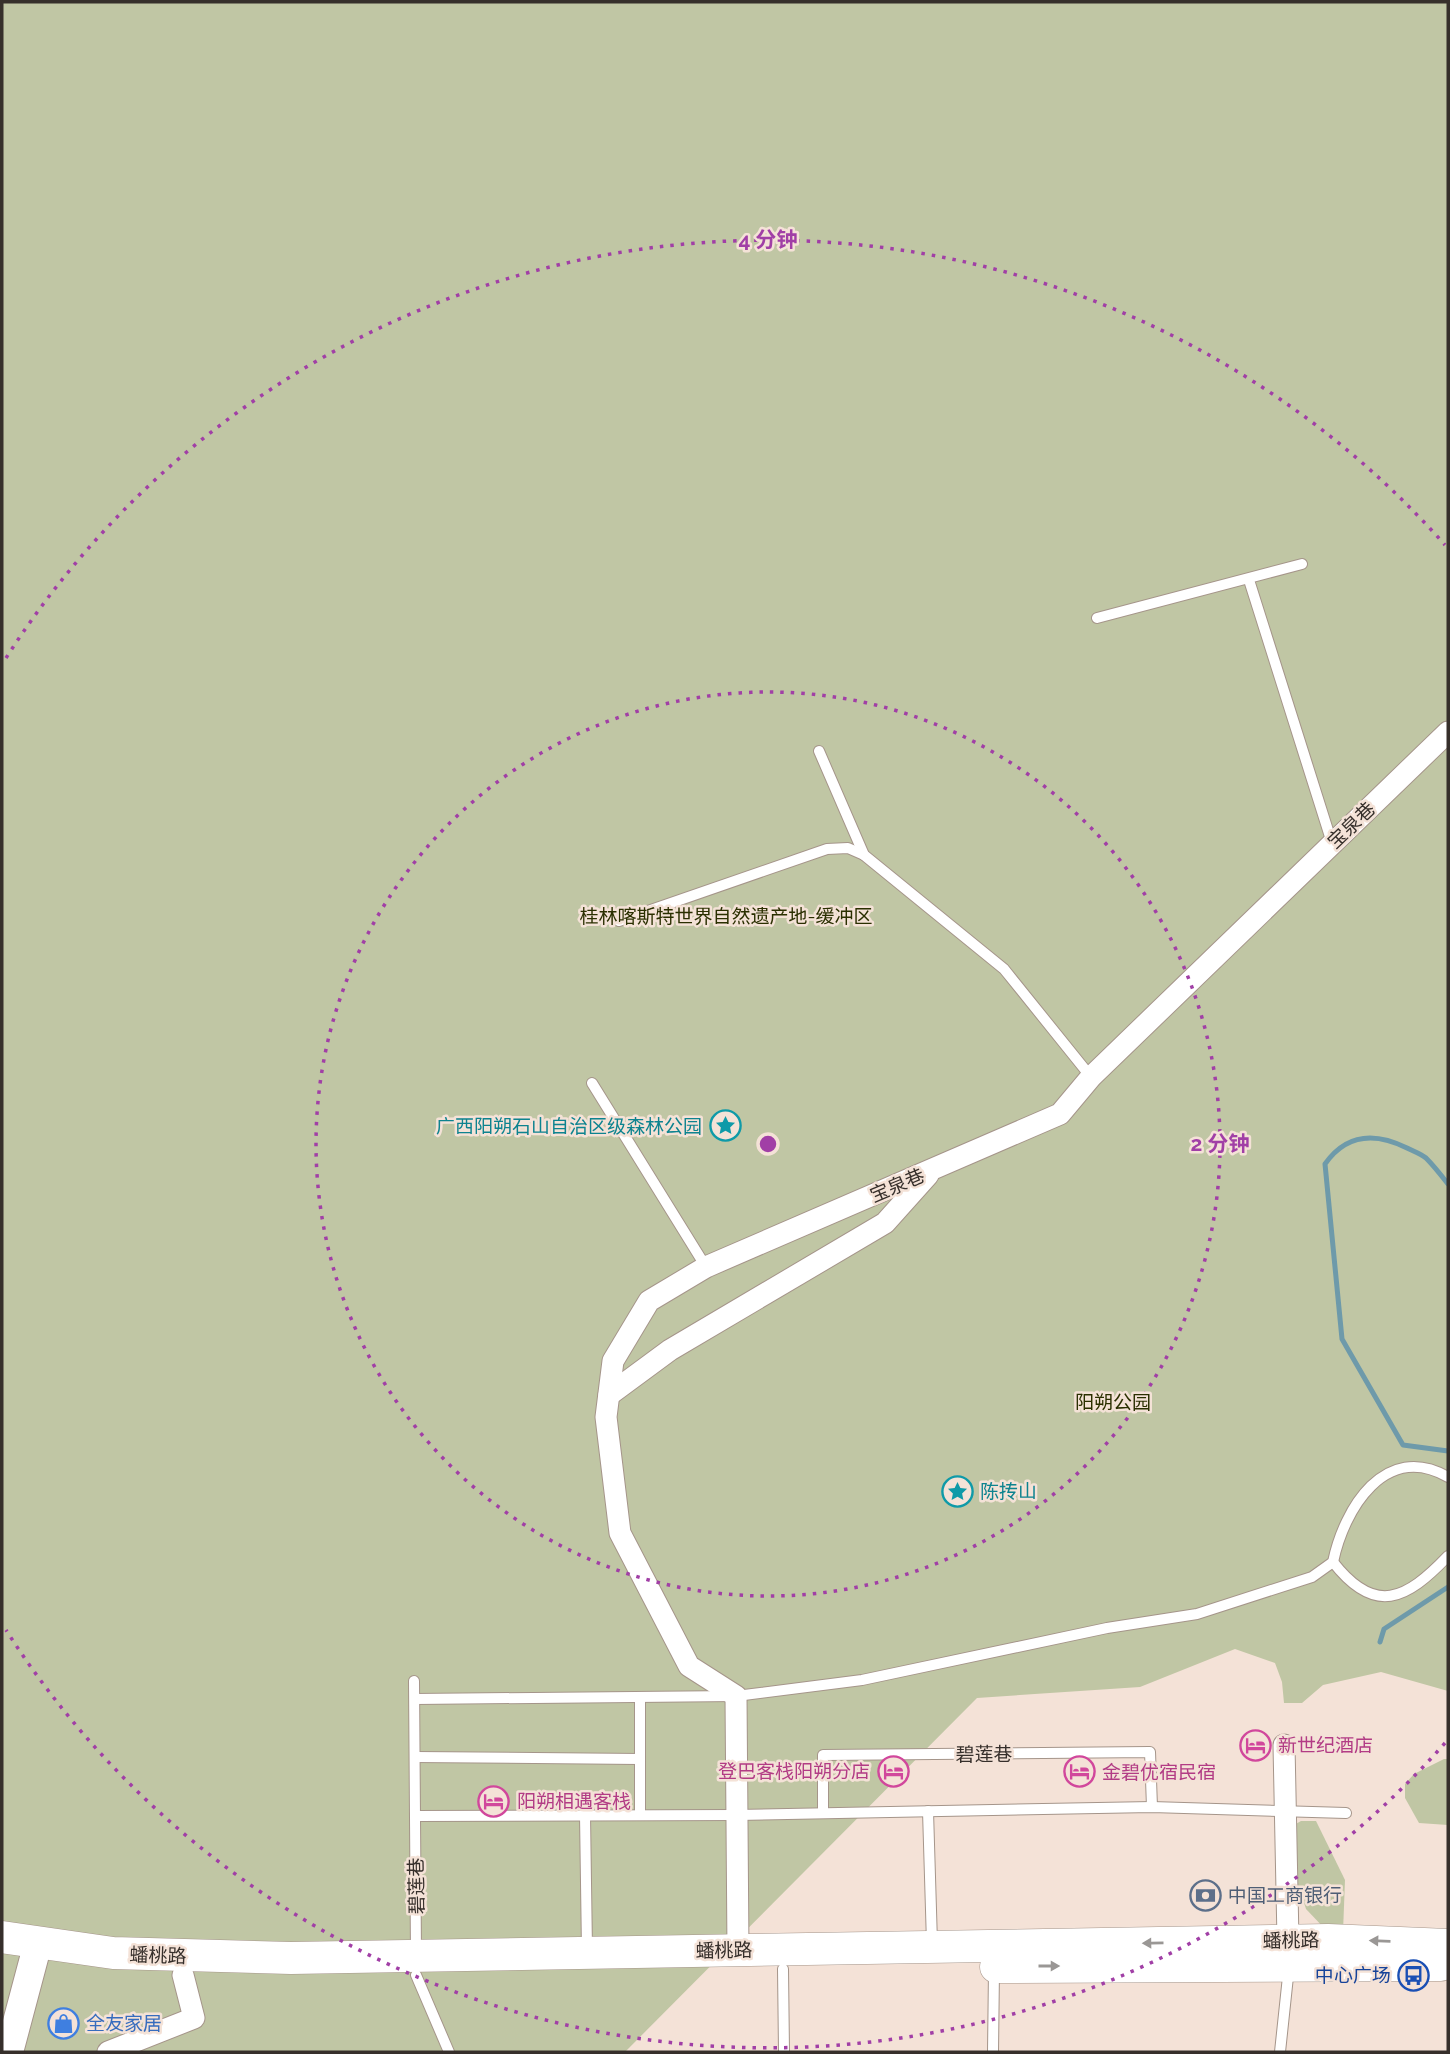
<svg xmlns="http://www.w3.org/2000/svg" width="1450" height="2054" viewBox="0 0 1450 2054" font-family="Raleway,'Noto Sans SC',sans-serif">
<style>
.green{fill:#c0c6a4}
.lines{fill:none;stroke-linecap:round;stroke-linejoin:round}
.stream{stroke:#6e9aaa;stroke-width:5}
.service-casing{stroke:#a5958a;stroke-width:12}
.minor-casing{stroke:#a5958a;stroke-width:23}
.tertiary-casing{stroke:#a5958a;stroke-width:30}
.secondary-casing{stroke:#a5958a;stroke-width:33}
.service{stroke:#fff;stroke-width:10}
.minor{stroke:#fff;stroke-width:21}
.tertiary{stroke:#fff;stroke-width:28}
.secondary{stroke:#fff;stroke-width:32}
.oneway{fill:#9a9795}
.ring{fill:none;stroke:#a13fa6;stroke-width:3.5;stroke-dasharray:3.5 7}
.labels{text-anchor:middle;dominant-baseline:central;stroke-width:5;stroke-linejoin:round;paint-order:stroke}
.street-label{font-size:19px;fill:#362f2b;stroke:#f4e2d7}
.park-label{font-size:19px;fill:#2a2f00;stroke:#f4e2d7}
.culture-label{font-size:19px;fill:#0d838f;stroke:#f4e2d7;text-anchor:end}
.hotel-label{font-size:19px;fill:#b23c85;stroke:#f4e2d7;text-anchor:start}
.service-label{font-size:19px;fill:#4e5e75;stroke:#f4e2d7;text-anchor:start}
.transit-label{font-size:19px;fill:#164399;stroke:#f4e2d7;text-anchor:end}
.shop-label{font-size:19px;fill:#366cbe;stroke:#f4e2d7;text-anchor:start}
.centre{fill:#a13fa6;stroke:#f4e2d7;stroke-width:3.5}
.ring-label{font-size:21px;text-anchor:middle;font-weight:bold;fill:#a13fa6;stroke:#f4e2d7;stroke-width:5;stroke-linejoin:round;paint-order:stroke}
</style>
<rect width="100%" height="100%" fill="#f4e2d7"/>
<!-- green -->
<g class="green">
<path d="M2,2H1448V1691L1381,1672L1323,1685L1302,1703H1284L1282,1682L1275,1663L1235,1649L1140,1687L977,1698L625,2052H2Z"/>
<path d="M1444,1759H1448V1825L1419,1823L1405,1798V1784L1414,1774Z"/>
<path d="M1301,1821H1316L1345,1880L1343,1932L1326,1930L1306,1909L1292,1866L1294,1825Z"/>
</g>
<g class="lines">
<!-- stream -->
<g class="stream">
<path d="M1448,1184C1441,1175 1434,1166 1426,1158C1421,1154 1413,1151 1407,1148C1375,1132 1346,1134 1325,1164L1342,1339L1403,1445L1448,1451"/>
<path d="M1380,1642L1384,1629L1448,1587"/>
</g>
<defs>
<g id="service">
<path d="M1249,580L1332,843"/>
<path d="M1097,618L1302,564"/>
<path d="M819,751L864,855L1004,969L1091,1077"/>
<path d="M619,921L827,849L848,848L864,855"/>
<path d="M592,1083L706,1267"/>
<path d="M1333,1562C1375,1616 1406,1600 1448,1556"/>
<path d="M414,1681L416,1954"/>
<path d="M640,1697V1815"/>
<path d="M415,1699L736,1696L862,1680L1107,1628L1197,1614L1312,1577L1333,1562C1344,1509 1385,1441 1448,1477"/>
<path d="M415,1757L640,1759"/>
<path d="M928,1811L932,1943"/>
<path d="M823,1813V1755L1150,1752L1152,1807"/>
<path d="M585,1815L587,1950"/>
<path d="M415,1816L737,1815L1152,1807L1346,1813"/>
<path d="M783,1969L784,2052"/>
<path d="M416,1975L449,2052"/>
<path d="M993,2052L994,1970"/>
<path d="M1280,2052L1289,1967"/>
</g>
<g id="minor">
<path d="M609,1395L670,1350L885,1223L928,1175"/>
<path d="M1284,1745L1288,1940"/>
<path d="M738,1950L736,1696L689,1666L620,1533L606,1417L613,1361L649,1301L706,1267L1060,1114L1091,1077L1448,732"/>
<path d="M108,2052L194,2018L183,1975"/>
</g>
<path id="tertiary" d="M9,2052L38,1943"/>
<g id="secondary">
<path d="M2,1937L113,1953L291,1958L1328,1940L1448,1945"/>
<path d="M996,1967L1441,1965"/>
</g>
</defs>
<!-- service casing -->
<use href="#service" class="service-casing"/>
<!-- minor casing -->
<use href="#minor" class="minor-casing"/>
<!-- tertiary casing -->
<use href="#tertiary" class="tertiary-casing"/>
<!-- secondary casing -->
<use href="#secondary" class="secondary-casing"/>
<!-- service -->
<use href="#service" class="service"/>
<!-- minor -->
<use href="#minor" class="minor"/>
<!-- tertiary -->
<use href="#tertiary" class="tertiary"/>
<!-- secondary -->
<use href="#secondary" class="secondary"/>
</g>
<!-- one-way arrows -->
<defs><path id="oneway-solid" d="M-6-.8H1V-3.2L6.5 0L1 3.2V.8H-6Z" transform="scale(1.75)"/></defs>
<g class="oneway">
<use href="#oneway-solid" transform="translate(1380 1941) rotate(-178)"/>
<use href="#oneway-solid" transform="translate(1153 1943) rotate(179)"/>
<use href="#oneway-solid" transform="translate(1049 1966)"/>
</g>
<!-- distance rings -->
<g class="ring">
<circle cx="768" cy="1144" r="452"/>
<path d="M1445 1743A904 904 0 0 1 6 1630M6 658A904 904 0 0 1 1445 545"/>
</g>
<!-- icons -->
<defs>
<symbol id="sight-ring" viewBox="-11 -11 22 22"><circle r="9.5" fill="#f4e2d7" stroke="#0f9aa8" stroke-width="1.5"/><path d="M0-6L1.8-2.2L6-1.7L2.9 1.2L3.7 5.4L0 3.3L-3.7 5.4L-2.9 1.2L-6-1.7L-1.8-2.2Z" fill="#0f9aa8"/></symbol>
<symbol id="hotel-ring" viewBox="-11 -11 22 22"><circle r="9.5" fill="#f4e2d7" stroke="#d1479c" stroke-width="1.5"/><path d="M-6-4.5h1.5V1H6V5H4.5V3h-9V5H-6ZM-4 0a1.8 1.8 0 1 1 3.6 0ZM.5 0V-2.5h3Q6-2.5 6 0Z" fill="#d1479c"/></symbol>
<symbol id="bank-ring" viewBox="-11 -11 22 22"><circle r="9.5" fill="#f4e2d7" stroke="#5c6f8a" stroke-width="1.5"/><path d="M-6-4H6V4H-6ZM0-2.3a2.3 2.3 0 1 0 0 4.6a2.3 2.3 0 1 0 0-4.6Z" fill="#5c6f8a"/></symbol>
<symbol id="bus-ring" viewBox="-11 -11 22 22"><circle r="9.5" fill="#f4e2d7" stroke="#1a4fb4" stroke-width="1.5"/><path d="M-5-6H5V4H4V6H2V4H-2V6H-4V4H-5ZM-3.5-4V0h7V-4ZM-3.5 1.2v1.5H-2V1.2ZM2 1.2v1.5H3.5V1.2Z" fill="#1a4fb4"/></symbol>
<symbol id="shop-ring" viewBox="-11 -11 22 22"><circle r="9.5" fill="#f4e2d7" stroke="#3f7fe0" stroke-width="1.5"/><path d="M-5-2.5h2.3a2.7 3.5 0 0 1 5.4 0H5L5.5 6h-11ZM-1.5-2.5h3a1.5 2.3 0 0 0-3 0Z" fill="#3f7fe0"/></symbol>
</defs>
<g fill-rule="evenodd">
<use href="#sight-ring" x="708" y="1108" width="35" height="35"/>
<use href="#sight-ring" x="940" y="1474" width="35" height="35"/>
<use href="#hotel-ring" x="1238" y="1728" width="35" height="35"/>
<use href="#hotel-ring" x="876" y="1754" width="35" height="35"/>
<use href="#hotel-ring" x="1062" y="1754" width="35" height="35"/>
<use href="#hotel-ring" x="476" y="1784" width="35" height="35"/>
<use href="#bank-ring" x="1188" y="1878" width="35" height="35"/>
<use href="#bus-ring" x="1396" y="1958" width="35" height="35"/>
<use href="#shop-ring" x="46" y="2006" width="35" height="35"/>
</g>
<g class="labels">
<!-- street labels -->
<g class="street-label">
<text transform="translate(1351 825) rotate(-44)">宝泉巷</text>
<text transform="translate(897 1185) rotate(-23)">宝泉巷</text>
<text x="984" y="1754">碧莲巷</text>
<text transform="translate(416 1886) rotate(-91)">碧莲巷</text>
<text transform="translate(1291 1940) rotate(-1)">蟠桃路</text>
<text transform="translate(724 1950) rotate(-1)">蟠桃路</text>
<text transform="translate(158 1955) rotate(2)">蟠桃路</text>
</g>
<!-- park labels -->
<g class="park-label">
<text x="726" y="916">桂林喀斯特世界自然遗产地-缓冲区</text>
<text x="1113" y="1402">阳朔公园</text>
</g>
<!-- culture labels -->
<g class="culture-label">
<text x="702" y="1126">广西阳朔石山自治区级森林公园</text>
<text x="980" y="1491" text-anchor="start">陈抟山</text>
</g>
<!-- hotel labels -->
<g class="hotel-label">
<text x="1278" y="1745">新世纪酒店</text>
<text x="870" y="1771" text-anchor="end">登巴客栈阳朔分店</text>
<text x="1102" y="1772">金碧优宿民宿</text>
<text x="517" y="1801">阳朔相遇客栈</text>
</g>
<!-- service labels -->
<g class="service-label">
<text x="1228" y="1895">中国工商银行</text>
</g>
<!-- transit labels -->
<g class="transit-label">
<text x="1391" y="1975">中心广场</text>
</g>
<!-- shop labels -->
<g class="shop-label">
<text x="86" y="2023">全友家居</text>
</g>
</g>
<circle cx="768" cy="1144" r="10" class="centre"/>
<g class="ring-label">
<text x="768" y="247">4 分钟</text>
<text x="1220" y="1151">2 分钟</text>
</g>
<!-- border -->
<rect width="1450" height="2054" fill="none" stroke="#362f2b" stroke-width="7"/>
</svg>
